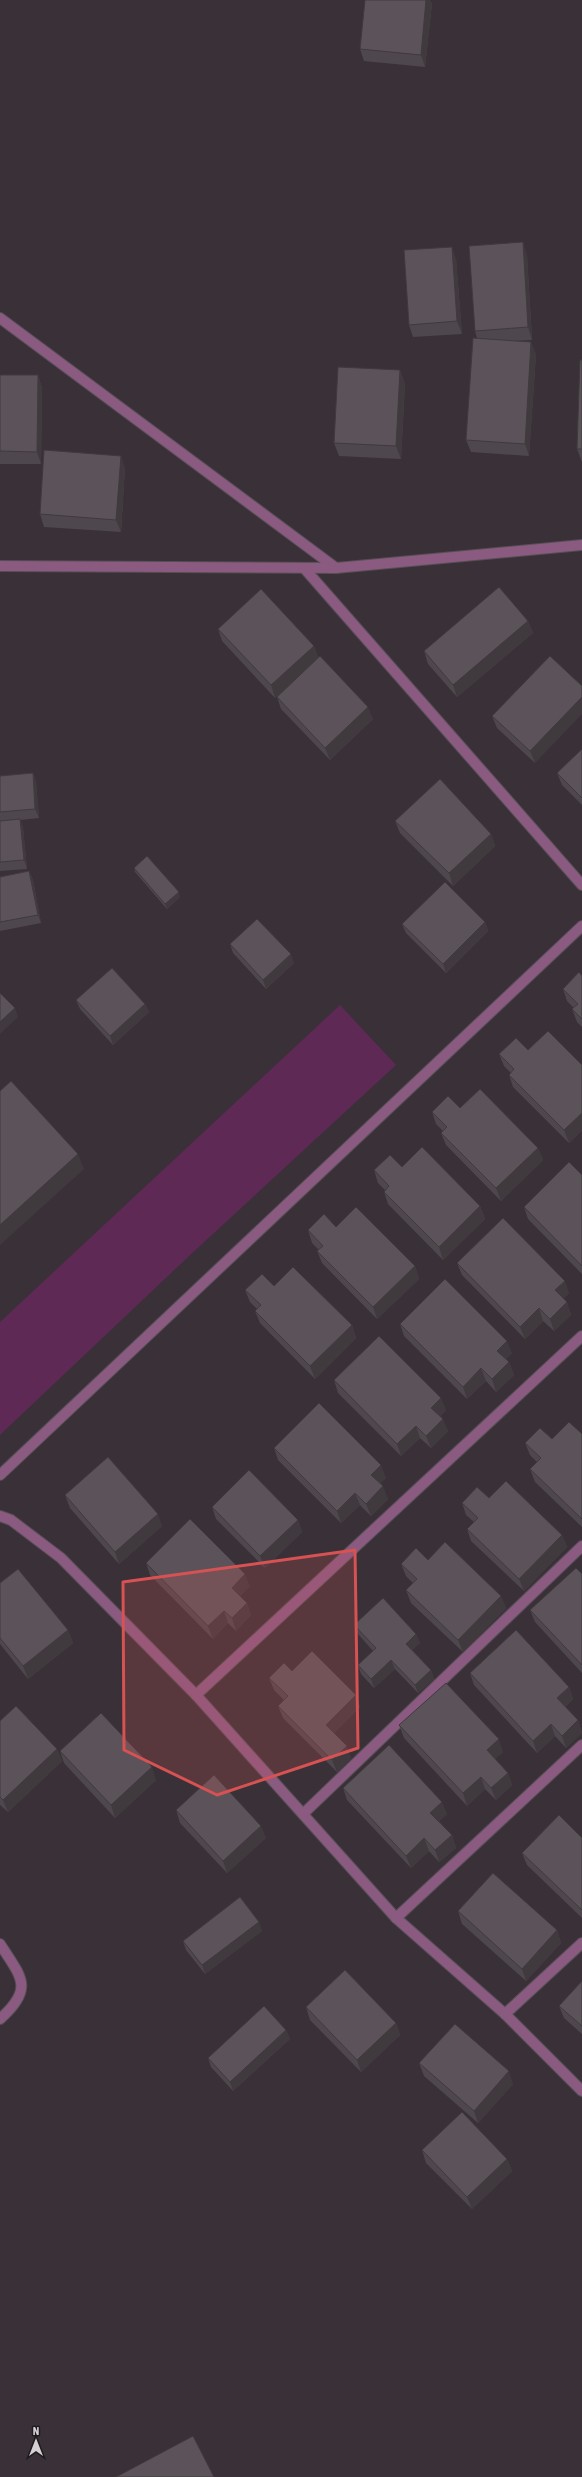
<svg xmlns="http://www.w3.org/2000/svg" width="582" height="2477" viewBox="0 0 582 2477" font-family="'Asap Condensed',sans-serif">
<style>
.green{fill:#5f2955}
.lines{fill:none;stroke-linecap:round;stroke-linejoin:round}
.minor-casing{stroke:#554e53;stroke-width:12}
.minor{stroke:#8a5a80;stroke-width:10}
.wall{fill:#4e474d}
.shaded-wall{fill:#403a3e}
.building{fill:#5b5359;stroke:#403a3e}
.marked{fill:#d65253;fill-opacity:0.2;stroke:#d65253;stroke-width:3;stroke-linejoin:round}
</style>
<rect width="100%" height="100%" fill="#393137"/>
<!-- green -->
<path class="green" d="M340,1005L396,1065L188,1257L0,1435V1322Z"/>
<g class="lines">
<defs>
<g id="minor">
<path d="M0,318L336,568"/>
<path d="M0,566L336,568L582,545"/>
<path d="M304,568L582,885"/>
<path d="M0,1475L582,926"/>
<path d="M0,1516L11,1520L61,1558L196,1695L396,1918L505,2014L582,2091"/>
<path d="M196,1695L582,1336"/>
<path d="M303,1814L582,1546"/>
<path d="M396,1918L582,1745"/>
<path d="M0,1944C21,1977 35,1988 0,2019"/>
<path d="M505,2014L582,1943"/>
</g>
</defs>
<!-- minor casing -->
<use href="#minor" class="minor-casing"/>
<!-- minor -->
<use href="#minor" class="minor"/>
</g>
<!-- wall -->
<g class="wall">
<path d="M432,3L425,67L364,61L360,49Z"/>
<path d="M527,255L532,340L514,341L536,354L529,456L471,452L466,440L477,338L475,331Z"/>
<path d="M456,259L462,334L413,337L409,325Z"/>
<path d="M582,360V462L577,449Z"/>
<path d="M0,375H38L42,388L41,464H0Z"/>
<path d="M405,383L401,459L339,456L334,443Z"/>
<path d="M125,468L121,532L44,527L40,514Z"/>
<path d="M528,621L533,633L457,697L428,664L424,651Z"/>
<path d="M218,629L314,646L318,658L373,719L330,760L281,709L277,697L307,668L275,698L222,641Z"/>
<path d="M550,656L535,763L497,728L492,716Z"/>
<path d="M582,749V805L562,785L557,773Z"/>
<path d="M33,773L36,782L39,818L20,820L23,828L27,869L0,871V776Z"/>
<path d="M395,821L491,834L495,846L453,886L400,833Z"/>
<path d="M134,868L180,897L167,909L135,872Z"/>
<path d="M29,871L33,880L41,923L0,931V877Z"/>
<path d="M485,922L488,931L446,973L406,933L402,924Z"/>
<path d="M230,944L294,963L266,989L233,953Z"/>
<path d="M582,976V1027L577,1022L572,1009L574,1008L567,1001L563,989Z"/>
<path d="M76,1000L145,1004L149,1012L113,1045L80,1009Z"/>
<path d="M528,1050L582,1065V1130L569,1143L513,1087L509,1075L511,1073L504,1066L499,1054Z"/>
<path d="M460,1108L538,1148L543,1160L501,1201L446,1145L441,1133L443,1131L436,1124L432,1112Z"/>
<path d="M402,1167L480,1206L485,1219L443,1260L388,1204L384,1192L385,1190L378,1183L374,1170Z"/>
<path d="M582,1175V1274L528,1219L524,1207Z"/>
<path d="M336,1227L415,1266L419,1279L377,1319L322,1263L317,1251L319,1250L312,1243L308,1230Z"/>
<path d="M457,1263L569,1293L563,1299L567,1302L571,1315L554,1331L543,1321L525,1339L462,1275Z"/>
<path d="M274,1286L352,1325L356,1338L315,1379L260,1323L255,1311L257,1309L250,1302L245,1290Z"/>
<path d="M400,1324L512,1353L506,1359L509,1362L514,1375L496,1392L486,1381L467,1399L404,1336Z"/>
<path d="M334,1380L446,1410L440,1416L448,1431L431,1448L420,1438L401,1456L338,1393Z"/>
<path d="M582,1434V1527L535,1482L530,1469L537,1462L530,1455L525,1443Z"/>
<path d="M274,1448L386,1478L380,1483L388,1499L371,1516L360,1505L341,1523L278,1460Z"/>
<path d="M65,1495L162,1526L119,1564L70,1508Z"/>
<path d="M462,1503L562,1535L567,1547L524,1591L471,1541L467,1529L474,1522L466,1515Z"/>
<path d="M212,1507L298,1520L302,1532L265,1568L216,1519Z"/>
<path d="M428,1560L501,1596L506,1608L463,1652L411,1603L406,1590L413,1583L406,1576L401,1564Z"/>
<path d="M146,1563L250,1586L240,1596L247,1603L251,1615L236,1631L228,1623L213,1639L150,1575Z"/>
<path d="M582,1574V1673L535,1622L530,1610Z"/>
<path d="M0,1583L68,1630L73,1643L28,1679L0,1644Z"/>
<path d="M354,1625L416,1634L420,1643L412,1650L431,1670L434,1679L418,1693L395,1669L374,1688L361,1674L358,1665L373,1651L358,1634Z"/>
<path d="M292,1671L356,1695L360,1707L334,1733L351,1758L337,1772L283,1718L278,1706L284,1700L274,1690L269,1678Z"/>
<path d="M470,1673L569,1687L573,1699L565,1707L578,1720L582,1733L566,1748L555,1736L537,1753L474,1685Z"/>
<path d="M0,1721L57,1749L62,1761L8,1812L0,1805Z"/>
<path d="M399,1725L503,1752L495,1759L508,1773L512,1785L496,1800L485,1789L467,1806L404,1738Z"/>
<path d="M60,1751L156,1780L115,1818L64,1763Z"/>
<path d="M343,1788L447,1814L439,1821L452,1835L456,1848L439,1862L429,1851L411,1868L347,1800Z"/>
<path d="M176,1810L266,1838L227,1873L180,1823Z"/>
<path d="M582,1838V1918L527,1865L522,1853Z"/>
<path d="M458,1911L557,1930L561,1943L526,1981L462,1924Z"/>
<path d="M262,1931L205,1974L186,1950L183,1941Z"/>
<path d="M582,1981V2034L564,2018L559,2006Z"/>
<path d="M306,2007L396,2023L400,2035L361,2072L310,2020Z"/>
<path d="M286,2030L290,2039L233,2091L211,2067L208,2058Z"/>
<path d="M419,2063L513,2084L478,2123L424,2076Z"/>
<path d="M422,2150L507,2159L512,2171L472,2209L426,2163Z"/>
</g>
<!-- shaded-wall -->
<g class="shaded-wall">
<path d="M426,0H430L432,3L425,67L421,55Z"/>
<path d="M523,242L527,255L532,340L528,327Z"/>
<path d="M452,247L456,259L462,334L457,321Z"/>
<path d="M531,342L536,354L529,456L525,444Z"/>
<path d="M400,370L405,383L401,459L396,446Z"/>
<path d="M38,375L42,388L41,464L37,452Z"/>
<path d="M121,456L125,468L121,532L116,520Z"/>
<path d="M528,621L533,633L457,697L453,685Z"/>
<path d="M314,646L318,658L275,698L271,685Z"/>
<path d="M582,697V714L535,763L530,751Z"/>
<path d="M368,707L373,719L330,760L325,748Z"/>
<path d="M33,773L36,782L39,818L35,809Z"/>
<path d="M20,819L23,828L27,869L24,860Z"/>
<path d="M491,834L495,846L453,886L449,873Z"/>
<path d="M29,871L33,880L41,923L38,915Z"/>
<path d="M179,892L180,897L167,909L165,904Z"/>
<path d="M485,922L488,931L446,973L443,964Z"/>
<path d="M291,954L294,963L266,989L263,980Z"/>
<path d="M145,1004L149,1012L113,1045L110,1036Z"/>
<path d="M15,1008L18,1017L0,1034V1022Z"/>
<path d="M582,1113V1130L569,1143L564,1130Z"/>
<path d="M538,1148L543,1160L501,1201L496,1188Z"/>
<path d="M78,1154L84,1169L0,1245V1225Z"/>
<path d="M480,1206L485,1219L443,1260L439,1247Z"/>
<path d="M415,1266L419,1279L377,1319L373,1307Z"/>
<path d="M565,1281L569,1293L560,1303L555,1290Z"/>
<path d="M567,1302L571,1315L554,1331L550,1319Z"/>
<path d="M539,1308L543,1321L525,1339L520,1327Z"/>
<path d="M352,1325L356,1338L315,1379L310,1366Z"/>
<path d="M507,1341L512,1353L502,1363L497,1351Z"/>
<path d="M509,1362L514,1375L496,1392L492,1379Z"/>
<path d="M481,1368L486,1381L467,1399L463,1387Z"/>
<path d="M441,1398L446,1410L436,1420L431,1408Z"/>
<path d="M443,1419L448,1431L431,1448L426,1436Z"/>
<path d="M416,1426L420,1438L401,1456L397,1444Z"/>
<path d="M381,1465L386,1478L376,1487L371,1475Z"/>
<path d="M383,1486L388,1499L371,1516L366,1504Z"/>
<path d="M355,1493L360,1505L341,1523L337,1511Z"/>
<path d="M158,1514L162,1526L119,1564L115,1552Z"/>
<path d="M298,1520L302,1532L265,1568L260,1556Z"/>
<path d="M562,1535L567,1547L524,1591L519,1579Z"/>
<path d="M245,1574L250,1586L236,1600L232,1588Z"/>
<path d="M501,1596L506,1608L463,1652L458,1640Z"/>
<path d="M247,1603L251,1615L236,1631L232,1618Z"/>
<path d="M224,1611L228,1623L213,1639L208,1626Z"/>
<path d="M68,1630L73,1643L28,1679L23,1666Z"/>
<path d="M416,1634L420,1643L409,1652L406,1644Z"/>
<path d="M391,1660L395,1669L374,1688L371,1679Z"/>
<path d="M431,1670L434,1679L418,1693L415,1685Z"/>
<path d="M569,1687L573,1699L561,1710L557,1698Z"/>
<path d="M356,1695L360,1707L330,1737L326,1725Z"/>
<path d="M578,1720L582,1733L566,1748L562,1736Z"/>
<path d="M551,1724L555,1736L537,1753L533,1741Z"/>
<path d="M499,1739L503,1752L491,1763L487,1750Z"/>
<path d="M347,1746L351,1758L337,1772L332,1760Z"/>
<path d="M57,1749L62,1761L8,1812L3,1800Z"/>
<path d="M152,1767L156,1780L115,1818L111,1805Z"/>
<path d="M508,1773L512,1785L496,1800L491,1788Z"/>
<path d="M481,1777L485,1789L467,1806L463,1793Z"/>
<path d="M442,1802L447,1814L435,1825L430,1813Z"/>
<path d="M261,1826L266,1838L227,1873L223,1861Z"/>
<path d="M452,1835L456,1848L439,1862L435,1850Z"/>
<path d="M424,1838L429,1851L411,1868L406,1856Z"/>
<path d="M259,1922L262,1931L205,1974L202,1965Z"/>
<path d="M557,1930L561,1943L526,1981L522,1969Z"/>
<path d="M396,2023L400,2035L361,2072L357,2060Z"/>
<path d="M286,2030L290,2039L233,2091L230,2082Z"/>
<path d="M509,2071L513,2084L478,2123L474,2111Z"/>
<path d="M507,2159L512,2171L472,2209L467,2197Z"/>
</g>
<!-- building -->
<g class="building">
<path d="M365,0H426L421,55L360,49Z"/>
<path d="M523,242L528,327L475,331L469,246Z"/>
<path d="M452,247L457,321L409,325L404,250Z"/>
<path d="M473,338L531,342L525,444L466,440Z"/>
<path d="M580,360H582V449H577Z"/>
<path d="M338,367L400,370L396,446L334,443Z"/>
<path d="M0,375H38L37,452L0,451Z"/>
<path d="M44,450L121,456L116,520L40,514Z"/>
<path d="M499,587L528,621L453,685L424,651Z"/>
<path d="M261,589L314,646L271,685L218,629Z"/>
<path d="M320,656L368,707L325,748L277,697Z"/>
<path d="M550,656L582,686V697L530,751L492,716Z"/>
<path d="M582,749V798L557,773Z"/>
<path d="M33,773L35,809L0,812V776Z"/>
<path d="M440,779L491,834L449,873L395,821Z"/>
<path d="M20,819L24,860L0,862V821Z"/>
<path d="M147,856L179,892L165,904L134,868Z"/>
<path d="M29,871L38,915L0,922V877Z"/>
<path d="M445,882L485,922L443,964L402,924Z"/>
<path d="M257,919L291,954L263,980L230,944Z"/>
<path d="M112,968L145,1004L110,1036L76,1000Z"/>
<path d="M579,972L582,976V1019L572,1009L578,1004L563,989Z"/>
<path d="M0,993L15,1008L0,1022Z"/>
<path d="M548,1031L582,1065V1113L564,1130L509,1075L514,1069L499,1054L516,1038L528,1050Z"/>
<path d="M11,1081L78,1154L0,1225V1091Z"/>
<path d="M480,1089L538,1148L496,1188L441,1133L447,1127L432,1112L448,1096L460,1108Z"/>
<path d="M422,1147L480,1206L439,1247L384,1192L389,1186L374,1170L390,1155L402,1167Z"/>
<path d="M569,1162L582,1175V1266L524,1207Z"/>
<path d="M356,1207L415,1266L373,1307L317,1251L323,1246L308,1230L324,1214L336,1227Z"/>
<path d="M503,1218L565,1281L555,1290L567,1302L550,1319L539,1308L520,1327L457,1263Z"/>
<path d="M293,1267L352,1325L310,1366L255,1311L261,1305L245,1290L262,1274L274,1286Z"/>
<path d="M445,1279L507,1341L497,1351L509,1362L492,1379L481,1368L463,1387L400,1324Z"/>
<path d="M379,1336L441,1398L431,1408L443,1419L426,1436L416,1426L397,1444L334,1380Z"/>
<path d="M319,1403L381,1465L371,1475L383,1486L366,1504L355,1493L337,1511L274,1448Z"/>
<path d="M569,1422L582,1434V1519L530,1469L541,1458L525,1443L540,1428L552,1439Z"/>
<path d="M108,1457L158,1514L115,1552L65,1495Z"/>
<path d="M249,1470L298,1520L260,1556L212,1507Z"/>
<path d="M506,1481L562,1535L519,1579L467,1529L478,1518L462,1503L477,1487L489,1498Z"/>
<path d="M190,1519L245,1574L232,1588L247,1603L232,1618L224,1611L208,1626L146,1563Z"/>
<path d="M445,1542L501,1596L458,1640L406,1590L417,1579L401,1564L416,1548L428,1560Z"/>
<path d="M576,1568L582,1574V1665L530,1610Z"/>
<path d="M18,1569L68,1630L23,1666L0,1638V1583Z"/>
<path d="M383,1598L416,1634L406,1644L431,1670L415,1685L391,1660L371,1679L358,1665L376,1648L354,1625Z"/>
<path d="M516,1630L569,1687L557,1698L578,1720L562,1736L551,1724L533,1741L470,1673Z"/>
<path d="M312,1651L356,1695L326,1725L347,1746L332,1760L278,1706L288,1696L269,1678L284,1663L292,1671Z"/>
<path d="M446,1683L499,1739L487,1750L508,1773L491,1788L481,1777L463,1793L399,1725Z"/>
<path d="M16,1706L57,1749L3,1800L0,1797V1721Z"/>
<path d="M101,1713L152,1767L111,1805L60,1751Z"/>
<path d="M389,1745L442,1802L430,1813L452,1835L435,1850L424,1838L406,1856L343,1788Z"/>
<path d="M214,1775L261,1826L223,1861L176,1810Z"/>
<path d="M559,1815L582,1838V1910L522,1853Z"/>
<path d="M493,1873L557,1930L522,1969L458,1911Z"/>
<path d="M240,1897L259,1922L202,1965L183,1941Z"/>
<path d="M345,1970L396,2023L357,2060L306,2007Z"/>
<path d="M582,1981V2026L559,2006Z"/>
<path d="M264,2006L286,2030L230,2082L208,2058Z"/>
<path d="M455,2024L509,2071L474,2111L419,2063Z"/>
<path d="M462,2112L507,2159L467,2197L422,2150Z"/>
<path d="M193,2436L214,2477H116Z"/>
</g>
<!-- marked area -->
<path class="marked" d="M355,1550L358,1748L217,1795L124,1750L123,1582Z"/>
<!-- north arrow -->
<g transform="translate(36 2441)" stroke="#1e1a1d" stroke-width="3" paint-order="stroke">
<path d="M0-3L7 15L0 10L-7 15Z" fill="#d5d0d3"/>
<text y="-6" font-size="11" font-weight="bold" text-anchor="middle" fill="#d5d0d3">N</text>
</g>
</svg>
